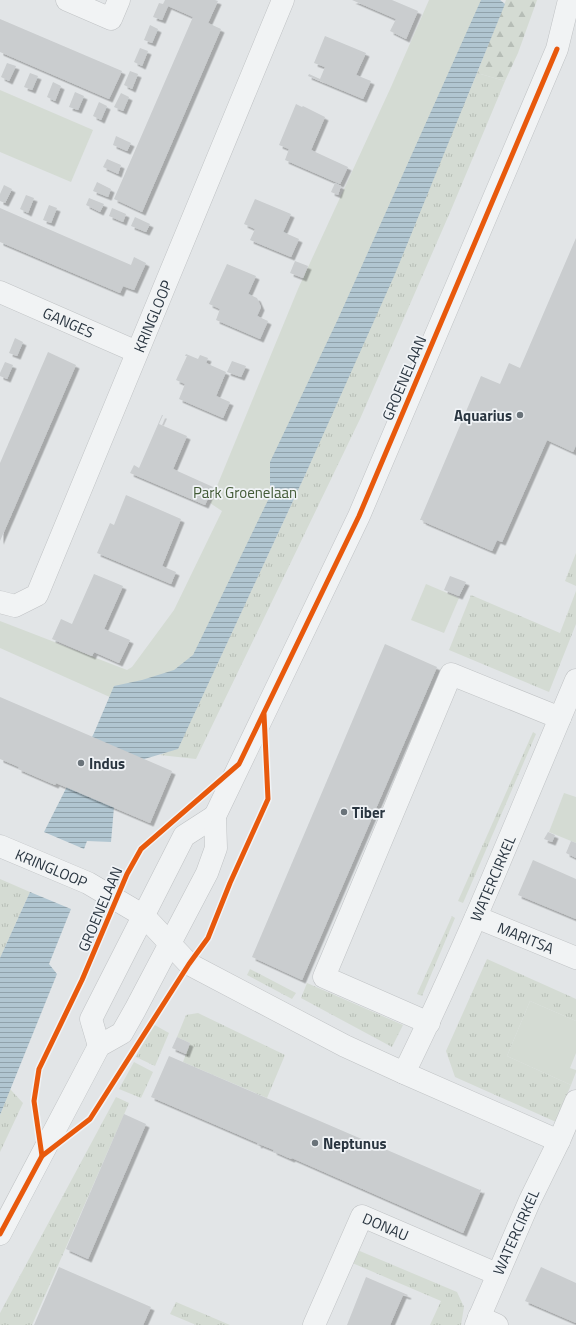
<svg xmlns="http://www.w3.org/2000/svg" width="576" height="1325" viewBox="0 0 576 1325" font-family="'Titillium Web',sans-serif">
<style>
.grass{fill:url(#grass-tufts)}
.forest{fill:url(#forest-firs)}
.green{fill:#d4dbd3}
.water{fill:url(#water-rules)}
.building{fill:#cacdcf;filter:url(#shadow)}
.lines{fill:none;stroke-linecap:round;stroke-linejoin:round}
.minor-casing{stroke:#c0c3c5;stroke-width:23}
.minor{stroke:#f1f3f4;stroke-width:22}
.cycleway-casing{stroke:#f0f3f6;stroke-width:8}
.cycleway{stroke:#e8590c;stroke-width:5}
.poi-dot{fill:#6a737a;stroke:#f0f3f6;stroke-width:1.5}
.labels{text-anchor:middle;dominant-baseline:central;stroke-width:3.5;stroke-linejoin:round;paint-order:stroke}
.street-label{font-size:15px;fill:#293540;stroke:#f0f3f6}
.poi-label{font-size:15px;font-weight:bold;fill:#293540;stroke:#f0f3f6;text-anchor:start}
.park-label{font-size:15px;fill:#435b37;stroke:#f0f3f6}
</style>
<defs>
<pattern id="grass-tufts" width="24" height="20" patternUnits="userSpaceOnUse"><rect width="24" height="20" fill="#d4dbd3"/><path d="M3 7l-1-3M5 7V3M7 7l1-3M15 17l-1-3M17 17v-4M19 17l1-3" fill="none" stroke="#b6bdb6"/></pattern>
<pattern id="forest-firs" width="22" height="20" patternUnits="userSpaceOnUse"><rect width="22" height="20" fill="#d4dbd3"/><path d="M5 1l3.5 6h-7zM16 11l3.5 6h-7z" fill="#b6bdb6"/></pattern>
<pattern id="water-rules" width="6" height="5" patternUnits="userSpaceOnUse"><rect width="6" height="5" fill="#b1c6d1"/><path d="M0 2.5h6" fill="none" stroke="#90a2ab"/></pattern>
<filter id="shadow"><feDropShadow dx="3.5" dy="3.5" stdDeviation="0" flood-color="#0004"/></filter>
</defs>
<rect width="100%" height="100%" fill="#e2e5e7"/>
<!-- grass -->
<g class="grass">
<path d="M477,73L505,81L451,210L360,419L196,759L160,755L178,748L306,473Z"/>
<path d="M576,553V586L565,581Z"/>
<path d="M576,591V624L549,692L449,650L471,595L560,633Z"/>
<path d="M533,732L536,734L463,903L458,901Z"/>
<path d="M0,879L30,892L0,958Z"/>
<path d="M452,916L455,918L422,996L417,994Z"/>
<path d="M487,959L576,999V1021L530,1001L507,1056L571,1085L556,1122L455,1077L446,1051Z"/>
<path d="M250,969L296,993L292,999L247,975Z"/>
<path d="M307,983L403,1025L392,1047L301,998Z"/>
<path d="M198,1013L285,1055L267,1098L183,1062L190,1043L177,1037L186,1015Z"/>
<path d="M153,1024L169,1033L155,1066L136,1057Z"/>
<path d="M134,1062L153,1072L141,1098L119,1089Z"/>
<path d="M10,1089L23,1103L0,1152V1115Z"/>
<path d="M116,1097L129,1103L32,1325H0V1313Z"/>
<path d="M355,1249L457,1292L464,1307L461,1325H430L441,1301L350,1262Z"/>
<path d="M176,1302L230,1325H196L170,1314Z"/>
</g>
<!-- forest -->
<path class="forest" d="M506,0H537L518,53L505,81L477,73Z"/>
<!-- green -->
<g class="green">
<path d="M429,0H483L273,497L195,658L170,679L112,698L0,648V621L127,670L132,667L174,610L222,511L210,503L298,289L391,87Z"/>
<path d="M0,90L93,130L71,182L0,152Z"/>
<path d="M426,584L459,598L444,633L411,620Z"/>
<path d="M564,793L576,797V843L549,832Z"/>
<path d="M530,1001L576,1021V1053L570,1068L576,1070V1072L571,1085L507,1056Z"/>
</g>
<!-- water -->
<g class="water">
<path d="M481,0H500L505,4L395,274L306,473L178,749L131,763L114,807L111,842L87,841L84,849L44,832L94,733L114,686L142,680L174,670L193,655L270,496V462L338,319Z"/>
<path d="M30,892L71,909L49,964L57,974L0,1115V958Z"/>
</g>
<!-- building -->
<g class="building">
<path d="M165,0H215L218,1L208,23L221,29L142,212L114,199L193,17L168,6L162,20L153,17L159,3L163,4Z"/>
<path d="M352,0H392L418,11L406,39L390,31L396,19Z"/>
<path d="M0,19L122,71L109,99L0,52Z"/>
<path d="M150,25L158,29L152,43L144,40Z"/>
<path d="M325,36L366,53L356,75L371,81L363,99L308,76L309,74L320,79L325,67L314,63Z"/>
<path d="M140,48L148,51L142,66L134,62Z"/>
<path d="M7,63L16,66L9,81L1,77Z"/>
<path d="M130,71L138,74L132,89L124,85Z"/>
<path d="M30,73L38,76L32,90L24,87Z"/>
<path d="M53,82L61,86L55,101L47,97Z"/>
<path d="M75,92L84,96L78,110L69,107Z"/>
<path d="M121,93L129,97L123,111L114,107Z"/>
<path d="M99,102L107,106L101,120L93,116Z"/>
<path d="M296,104L302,107L303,106L325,117L311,150L348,167L340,184L285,160L289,149L279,145Z"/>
<path d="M116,136L131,143L127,151L113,145Z"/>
<path d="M107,159L121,165L118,174L103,167Z"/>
<path d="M97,182L111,189L108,197L93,191Z"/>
<path d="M335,183L341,186L338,195L331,192Z"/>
<path d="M4,185L12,189L5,203L0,201V194Z"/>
<path d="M26,195L34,198L28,213L20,209Z"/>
<path d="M89,198L104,204L100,212L86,205Z"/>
<path d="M255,199L291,214L283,232L299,239L291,257L250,240L255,229L244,224Z"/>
<path d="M49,205L57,208L51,223L43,220Z"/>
<path d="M0,208L131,265L134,257L146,263L134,290L123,286L120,293L0,242Z"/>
<path d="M112,208L126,214L123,222L109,216Z"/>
<path d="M135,217L150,224L146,232L131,226Z"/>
<path d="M576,238V445L573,452L547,440L502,542L497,540L492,551L422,521L423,520H420L481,376L500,384L509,363L520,368Z"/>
<path d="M295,261L308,266L303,278L290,273Z"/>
<path d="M227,264L256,276L248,294L257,298L261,307L257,316L268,321L260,339L216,320L220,309L209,304Z"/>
<path d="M15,338L23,342L17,356L9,353Z"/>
<path d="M48,352L76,365L0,541V463Z"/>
<path d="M186,354L198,359L200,355L208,358L206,363L226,372L216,396L230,402L223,418L179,399L185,384L176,380L187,356H185Z"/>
<path d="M232,361L246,366L241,377L227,372Z"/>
<path d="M5,362L13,365L7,379L0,376V373Z"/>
<path d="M162,415H163L159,424L187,436L173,469L213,487L205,505L130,473L134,465L139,468Z"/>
<path d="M126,495L181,519L162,566L176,572L171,584L97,553L110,523L114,525Z"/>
<path d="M94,574L123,586L104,629L130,640L119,663L94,652L92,656L52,639L61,619L72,624Z"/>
<path d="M450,576L466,582L459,596L444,590Z"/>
<path d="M385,644L437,667L302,980L252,957Z"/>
<path d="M0,697L172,771L150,823L56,783L55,785L18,769L19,767L0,759Z"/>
<path d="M548,832L555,835L552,842L544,839Z"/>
<path d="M571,841L576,843V858L566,853Z"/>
<path d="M533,860L576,879V919L518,895Z"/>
<path d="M177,1037L190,1043L186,1054L172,1048Z"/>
<path d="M169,1056L480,1190V1189L481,1190L463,1233L292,1158L291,1159L273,1151L274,1150L259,1144V1145L257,1144L258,1143L151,1097Z"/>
<path d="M124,1114L146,1124L88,1259L66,1249Z"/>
<path d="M59,1267L151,1307L143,1325H34Z"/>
<path d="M541,1267L576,1283V1323L525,1301Z"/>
<path d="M366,1277L408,1295L407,1296L403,1295L390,1325H347Z"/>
</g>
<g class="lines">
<defs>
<g id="minor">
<path d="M67,0L111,19L119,0"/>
<path id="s1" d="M0,292L137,352"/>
<path id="s2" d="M0,602L15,606L37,595L283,0"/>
<path id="s3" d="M0,846L88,883L144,916L189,964L345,1046L404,1073L559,1141L530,1200L476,1325"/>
<path id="s4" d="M476,917L576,958"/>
<path d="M429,1023L324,977L451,674L560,718"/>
<path d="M99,1046L91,1019L184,836L215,816"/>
<path id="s5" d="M404,1073C467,945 520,812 576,680"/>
<path d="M559,1141L576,1101"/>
<path d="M0,1234L99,1046L122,1033L135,1010L207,873L216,848L215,816L359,516L557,49L569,0"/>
<path d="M479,1317L497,1325"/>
<path id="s6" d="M314,1325L362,1216L497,1274"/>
</g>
</defs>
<!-- minor casing -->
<use href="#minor" class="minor-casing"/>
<!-- minor -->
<use href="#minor" class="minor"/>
<defs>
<g id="cycleway">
<path d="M42,1156L34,1101L39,1069L82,980L127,874L141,849L239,764L359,516L557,49"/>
<path d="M0,1234L42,1156L90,1119L189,964L208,938L230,883L268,799L264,714"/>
</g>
</defs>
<!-- cycleway casing -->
<use href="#cycleway" class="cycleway-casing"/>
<!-- cycleway -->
<use href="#cycleway" class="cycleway"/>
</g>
<!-- markers -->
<g class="poi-dot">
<circle cx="520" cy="415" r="4"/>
<circle cx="81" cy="763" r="4"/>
<circle cx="344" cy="812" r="4"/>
<circle cx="315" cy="1143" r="4"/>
</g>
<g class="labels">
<!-- street labels -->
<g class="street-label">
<text stroke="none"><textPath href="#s2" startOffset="342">KRINGLOOP</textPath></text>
<text stroke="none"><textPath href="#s1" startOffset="75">GANGES</textPath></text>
<text transform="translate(404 378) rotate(-67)">GROENELAAN</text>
<text stroke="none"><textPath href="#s3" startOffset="56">KRINGLOOP</textPath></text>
<text stroke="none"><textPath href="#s5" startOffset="214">WATERCIRKEL</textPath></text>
<text transform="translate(100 909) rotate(-67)">GROENELAAN</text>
<text stroke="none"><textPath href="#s4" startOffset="54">MARITSA</textPath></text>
<text stroke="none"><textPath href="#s6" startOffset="145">DONAU</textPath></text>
<text transform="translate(516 1232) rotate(-66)">WATERCIRKEL</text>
</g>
<!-- poi labels -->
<g class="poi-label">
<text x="512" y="415" text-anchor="end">Aquarius</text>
<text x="89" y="763">Indus</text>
<text x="352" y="812">Tiber</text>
<text x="323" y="1143">Neptunus</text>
</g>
<!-- park labels -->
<g class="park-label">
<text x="245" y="492">Park Groenelaan</text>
</g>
</g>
</svg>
